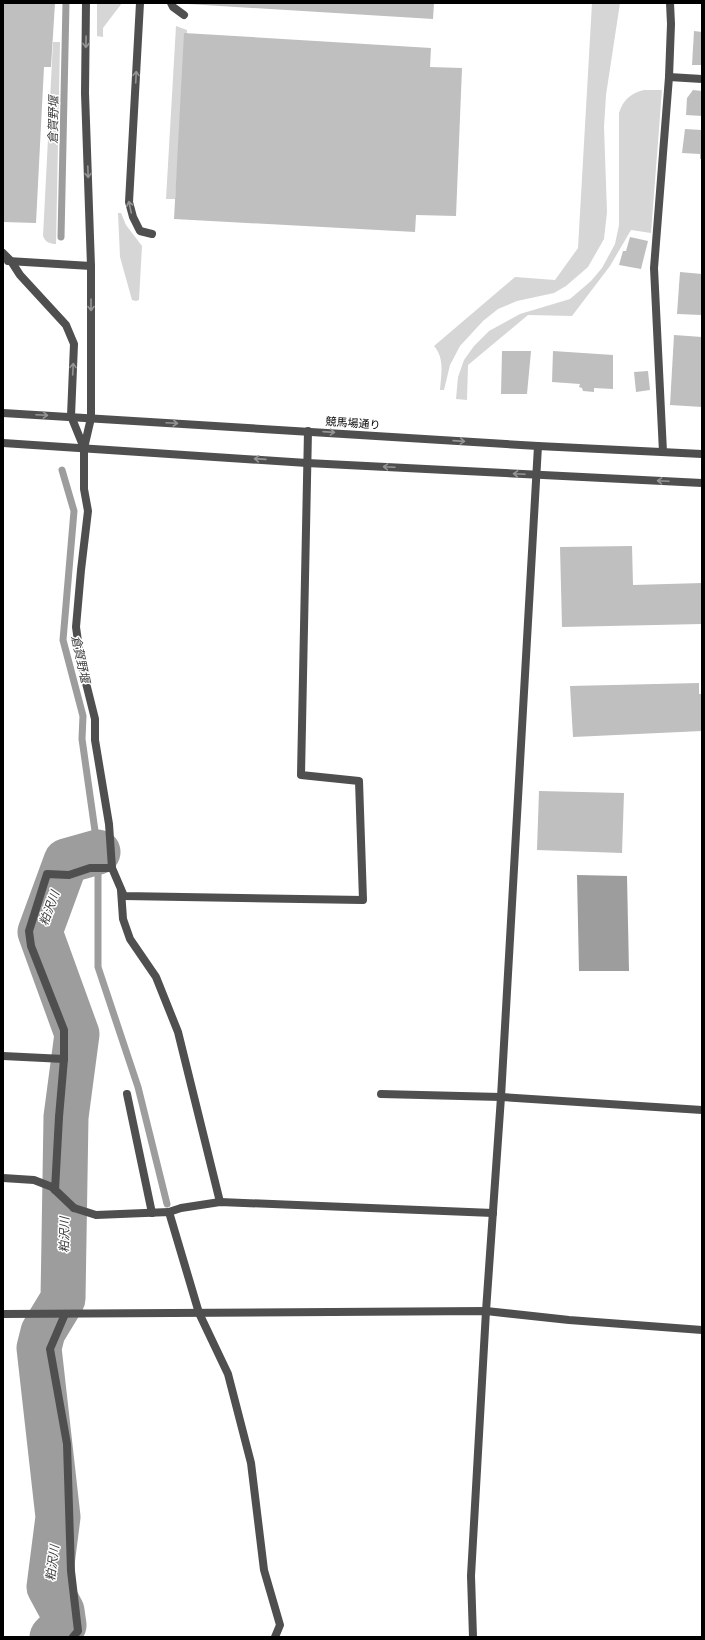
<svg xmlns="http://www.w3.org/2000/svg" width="705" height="1640" viewBox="0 0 705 1640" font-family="Inter,'Noto Sans JP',sans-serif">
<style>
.green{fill:#d6d6d6}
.water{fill:#9d9d9d}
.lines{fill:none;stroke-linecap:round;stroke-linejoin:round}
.stream{stroke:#9d9d9d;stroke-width:7}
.river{stroke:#9d9d9d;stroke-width:45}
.building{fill:#bfbfbf}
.service{stroke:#4f4f4f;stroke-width:8}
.minor{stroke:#4f4f4f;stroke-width:8}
.tertiary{stroke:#4f4f4f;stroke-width:8}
.oneway{stroke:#959595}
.labels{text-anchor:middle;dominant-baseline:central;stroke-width:3;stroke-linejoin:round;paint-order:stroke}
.street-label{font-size:11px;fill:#000;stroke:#fff}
.water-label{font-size:12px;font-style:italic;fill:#3e3e3e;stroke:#fff}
</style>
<rect width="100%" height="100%" fill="#fff"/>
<!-- green -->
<g class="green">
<path d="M97,3H122L103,28V37L97,36Z"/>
<path d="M592,3H620L606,95L604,127L607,212L604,239L588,267L566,286L554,293L517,301L498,309L483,321L460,346L450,365L444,390H440C441,375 445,358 434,346L515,277L555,280L578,248Z"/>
<path d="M176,26L187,30V33L175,199H166Z"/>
<path d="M53,42H60L56,244C50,244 45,242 43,236Z"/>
<path d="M644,90H662L651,233L631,230L610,266L572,316L528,315L468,365L467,400L456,399L458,377L464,360L474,346L489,331L520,314L570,299L591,281L602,268L615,244L619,225V113C623,100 631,93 644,90Z"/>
<path d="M118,213H121L126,225L142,246L139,300L136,301L132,300L120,257Z"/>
</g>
<!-- water -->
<path class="water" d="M577,875L627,876L629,971H579Z"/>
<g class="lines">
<!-- stream -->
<g class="stream">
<path d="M61,237L66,3"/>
<path d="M62,470L74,511L63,640L83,716L82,739L98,852V967L138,1087L167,1204"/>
</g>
<!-- river -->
<path class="river" d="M52,1637L64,1625L62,1611L49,1587L58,1517L39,1348L43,1332L63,1299L66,1117L77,1034L40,932L66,861L98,852"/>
</g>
<!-- building -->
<g class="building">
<path d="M3,3H55L51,67H44L36,223L3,222Z"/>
<path d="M188,3H434L433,19L188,4Z"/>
<path d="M694,31L702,32V65H692Z"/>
<path d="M184,33L431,48L430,67L462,68L456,216L416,215L415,232L174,219Z"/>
<path d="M693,90L702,91V116L686,115L687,98Z"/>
<path d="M685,129L702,130V159H700V154L682,153Z"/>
<path d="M630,237L648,241L641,269L619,265L623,251H626Z"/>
<path d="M680,272L702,274V315L677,314Z"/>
<path d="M674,335L702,337V407L670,405Z"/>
<path d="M502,351H531L527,394H501Z"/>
<path d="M553,351L613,355V389L594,388V392L583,391L582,388L579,387L580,384L552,382Z"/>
<path d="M648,371L650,390L636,392L634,372Z"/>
<path d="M632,546L633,585L702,583V624L562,627L560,547Z"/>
<path d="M699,683V694H702V731L573,737L570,686Z"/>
<path d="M539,791L624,793L622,853L537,850Z"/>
</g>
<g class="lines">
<!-- service -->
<g class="service">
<path d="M140,3L129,202L133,217L140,231L152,234"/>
<path d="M171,3L173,7L184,15"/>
<path d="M3,253L11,261L20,275L66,325L74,344L71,416L84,448"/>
<path d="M8,261L91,266"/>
<path d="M84,448L91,418V266L85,93L86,3"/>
<path d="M121,890L123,919L130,939L156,977L178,1032L220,1202"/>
<path d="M3,1178L34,1180L52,1187L74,1208"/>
<path d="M55,1190L59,1117"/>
<path d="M169,1212L181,1208L220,1202L493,1213"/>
</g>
<!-- minor -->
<g class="minor">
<path d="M669,77L702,79"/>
<path d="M84,448V489L88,511L81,570L76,627L81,663L95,719V740L109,824L112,868L124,896L363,900L359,781L301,775L308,431"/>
<path d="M663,452L654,268L669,77L671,24L670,3"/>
<path d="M3,1056L64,1059"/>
<path d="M127,1094L152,1213"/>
<path d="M381,1094L501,1097L702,1110"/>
<path d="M59,1117L64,1059V1030L31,946L29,931L47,874L69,875L90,868H112"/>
<path d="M74,1208L96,1215L169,1212L199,1313L228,1374L251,1463L264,1570L280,1625L275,1637"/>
<path d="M3,1314L486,1311L569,1320L702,1330"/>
<path d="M65,1314L50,1349L67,1444L71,1571L78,1631L73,1637"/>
<path d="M473,1637L471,1576L486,1311L501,1097L538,446"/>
</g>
<!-- tertiary -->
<g class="tertiary">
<path d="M3,413L538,446L702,454"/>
<path d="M3,443L307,463L702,483"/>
</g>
</g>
<!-- one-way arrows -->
<defs><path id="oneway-shaft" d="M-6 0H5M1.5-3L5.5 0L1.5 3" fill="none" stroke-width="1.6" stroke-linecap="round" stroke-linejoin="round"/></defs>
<g class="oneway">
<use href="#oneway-shaft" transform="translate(86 42) rotate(91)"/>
<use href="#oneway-shaft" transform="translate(136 77) rotate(-87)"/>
<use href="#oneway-shaft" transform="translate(88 172) rotate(88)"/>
<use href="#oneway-shaft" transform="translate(130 207) rotate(-102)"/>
<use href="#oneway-shaft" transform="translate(91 305) rotate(90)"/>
<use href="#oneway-shaft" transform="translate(73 369) rotate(-87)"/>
<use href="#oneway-shaft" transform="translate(42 415) rotate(3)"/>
<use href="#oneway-shaft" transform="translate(172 423) rotate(3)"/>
<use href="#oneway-shaft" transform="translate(329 432) rotate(4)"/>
<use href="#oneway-shaft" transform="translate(459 441) rotate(4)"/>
<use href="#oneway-shaft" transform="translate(260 459) rotate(-176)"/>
<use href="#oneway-shaft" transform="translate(389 467) rotate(-177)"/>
<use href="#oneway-shaft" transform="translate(519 474) rotate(-177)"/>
<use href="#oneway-shaft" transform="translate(663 481) rotate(-177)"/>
</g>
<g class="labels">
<!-- street labels -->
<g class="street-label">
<text transform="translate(353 423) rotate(4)">競馬場通り</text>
</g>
<!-- water labels -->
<g class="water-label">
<text transform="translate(53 120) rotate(-89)">倉賀野堰</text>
<text transform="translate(81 659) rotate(78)">倉賀野堰</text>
<text transform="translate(49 908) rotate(-70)">粕沢川</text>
<text transform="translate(64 1235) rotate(-89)">粕沢川</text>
<text transform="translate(52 1563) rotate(-83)">粕沢川</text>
</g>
</g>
<!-- border -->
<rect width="705" height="1640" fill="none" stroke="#000000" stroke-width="8"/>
</svg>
